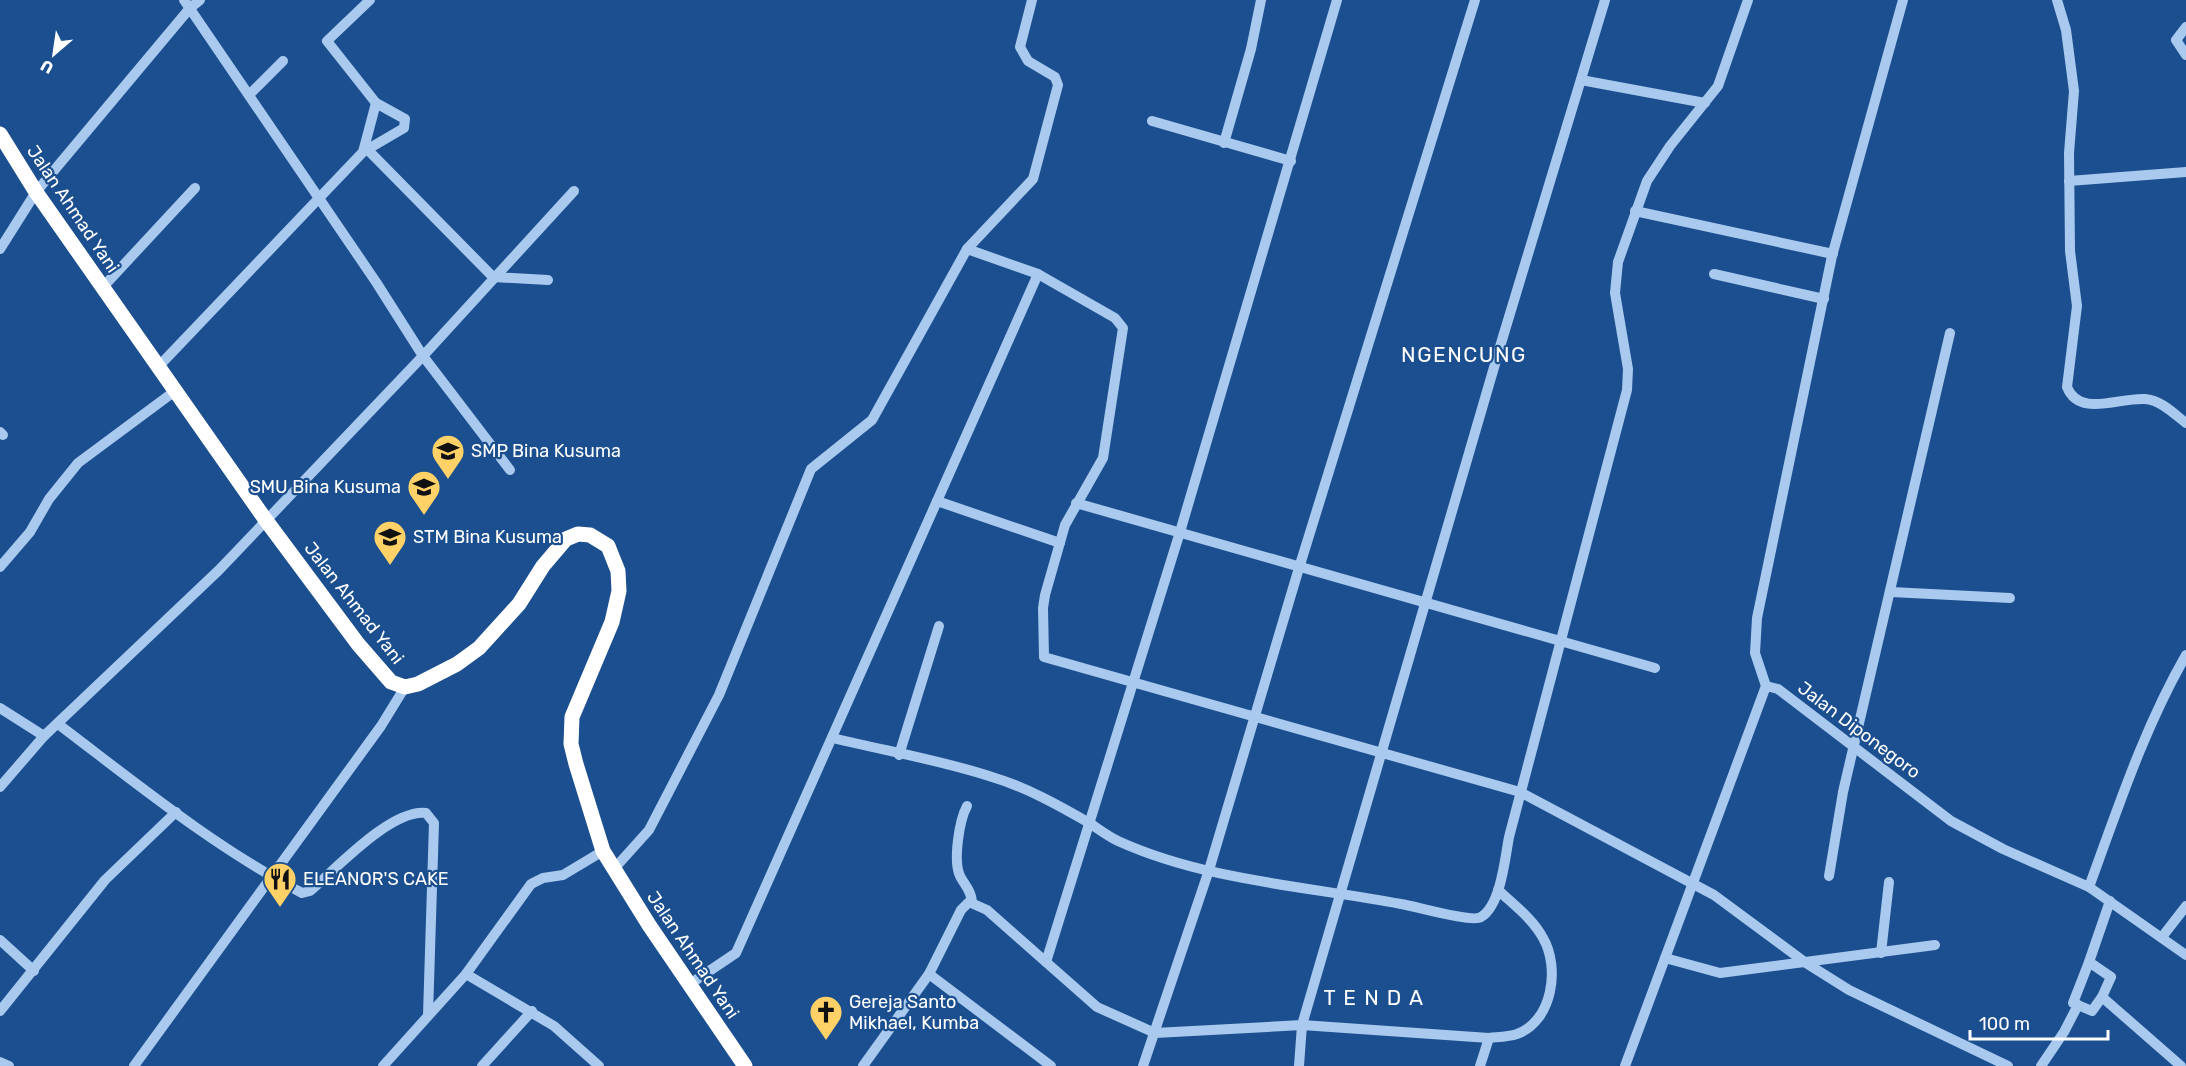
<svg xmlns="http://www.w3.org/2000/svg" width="2186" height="1066" viewBox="0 0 2186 1066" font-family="Rubik,sans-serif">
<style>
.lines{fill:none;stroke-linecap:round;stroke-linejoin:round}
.minor{stroke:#a9c9ee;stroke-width:10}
.highway{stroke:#fff;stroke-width:15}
.labels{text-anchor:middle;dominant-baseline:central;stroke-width:4.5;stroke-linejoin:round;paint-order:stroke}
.street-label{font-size:18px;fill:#fff;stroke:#1b4f8f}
.poi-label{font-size:18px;fill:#fff;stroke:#1b4f8f;text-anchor:start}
.quarter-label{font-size:21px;letter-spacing:1.5px;fill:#fff;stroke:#1b4f8f}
</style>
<rect width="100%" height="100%" fill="#1b4f8f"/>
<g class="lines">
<!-- minor -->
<g class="minor">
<path d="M184,0L376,282L423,356L510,470"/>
<path d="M370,0L327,41L376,103"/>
<path d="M2057,0L2066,30L2074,91L2069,153L2070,251L2077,306L2067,387C2079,418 2120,397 2145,399C2161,400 2174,414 2186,423"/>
<path d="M2186,27L2176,40L2186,55"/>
<path d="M1581,80L1705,103"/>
<path d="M249,95L283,61"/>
<path d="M1152,121L1291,161"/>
<path d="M1224,143L1251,49L1261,0"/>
<path d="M367,149L493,277L548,280"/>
<path d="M2069,181L2186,172"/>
<path d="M1635,211L1833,254"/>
<path d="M0,249L36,192L190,8L200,0"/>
<path d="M967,249L1038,274L1115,318L1123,328L1103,458L1065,525L1045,595L1043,608L1044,657L1520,792L1714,895L1806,963L1849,990L2008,1066"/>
<path d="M1714,274L1824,299"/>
<path d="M103,287L195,188"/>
<path d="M160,365L363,152L376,103L405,119L404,128L363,152"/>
<path d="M0,432L3,435"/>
<path d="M937,501L1060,543"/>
<path d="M1076,503L1655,668"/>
<path d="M0,567L30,532L49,499L78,463L175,391"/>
<path d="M1891,592L2010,598"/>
<path d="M1766,686L1755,653L1757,618L1832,256L1903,0"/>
<path d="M0,708L44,736"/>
<path d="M58,724C136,783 214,847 302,893L310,891C337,868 391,809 426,813L434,823L428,1015"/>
<path d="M833,738C886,751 941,760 992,777C1026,787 1060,806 1091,824C1100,830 1108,836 1118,841C1206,881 1307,886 1401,904C1415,906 1472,923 1481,917C1501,905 1505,858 1509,837L1627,390L1628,369L1615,293L1618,262L1647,181L1670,146L1718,86L1748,0"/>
<path d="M899,755L939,626"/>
<path d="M0,787L44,736L219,570L423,356L574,191"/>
<path d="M967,806C959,821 953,861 960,876C965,886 971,890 972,902"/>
<path d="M613,870L649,830L719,695L811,469L872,420L967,249L1033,179L1058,85L1055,77L1028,61L1020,47L1032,0"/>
<path d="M1829,876L1843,792L1950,333"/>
<path d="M2089,887C2118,808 2144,728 2186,655"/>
<path d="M2110,901L2089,962L2111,977L2102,997L2181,1066"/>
<path d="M2162,937L2186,906"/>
<path d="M0,940L34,971"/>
<path d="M1881,953L1889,882"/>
<path d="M1665,958L1720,973L1935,945"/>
<path d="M1046,962L1180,532L1337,0"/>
<path d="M2089,962L2073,1003L2092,1011L2102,997"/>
<path d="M466,974L554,1026L599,1066"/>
<path d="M929,974L1051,1066"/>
<path d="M690,984L736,953L1038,274"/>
<path d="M0,1011L105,880L176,812"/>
<path d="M0,1062L9,1066"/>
<path d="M134,1066L381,726L405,687"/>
<path d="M383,1066L466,974L531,884L543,878L563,875L603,851"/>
<path d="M482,1066L532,1011"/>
<path d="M863,1066L929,974L961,910L969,902L987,910L1097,1007L1155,1033L1302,1025L1502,340L1605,0"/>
<path d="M1143,1066L1209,870L1299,568L1475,0"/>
<path d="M1299,1066L1302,1025L1489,1038C1498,1037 1508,1037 1517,1034C1553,1021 1560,967 1543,938C1533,919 1514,905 1498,890"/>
<path d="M1480,1066L1489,1038"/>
<path d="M1625,1066L1766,686L1778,689L1951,821L2003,849L2089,887L2186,955"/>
<path d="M2041,1066L2064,1032L2078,1005"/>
</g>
<!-- highway -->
<path class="highway" d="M0,134L36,192L265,519L358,644L391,682L405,687L418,684L457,664L479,648L519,604L543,566L566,539L578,534L590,535L608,546L618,571L619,591L612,622L572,717L571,744L576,764L603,851L649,925L745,1066"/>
</g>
<!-- icons -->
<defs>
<symbol id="school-pin" viewBox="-11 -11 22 30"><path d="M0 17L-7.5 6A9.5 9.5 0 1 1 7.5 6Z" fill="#ffd166" stroke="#1b4f8f"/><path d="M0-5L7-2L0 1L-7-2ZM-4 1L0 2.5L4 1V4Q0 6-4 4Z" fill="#111"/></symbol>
<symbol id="restaurant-pin" viewBox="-11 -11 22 30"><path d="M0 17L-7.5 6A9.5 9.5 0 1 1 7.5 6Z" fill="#ffd166" stroke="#1b4f8f"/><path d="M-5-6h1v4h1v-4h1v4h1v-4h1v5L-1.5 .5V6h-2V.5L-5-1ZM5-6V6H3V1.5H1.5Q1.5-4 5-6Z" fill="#111"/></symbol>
<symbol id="church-pin" viewBox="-11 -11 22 30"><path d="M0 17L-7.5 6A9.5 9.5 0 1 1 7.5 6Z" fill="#ffd166" stroke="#1b4f8f"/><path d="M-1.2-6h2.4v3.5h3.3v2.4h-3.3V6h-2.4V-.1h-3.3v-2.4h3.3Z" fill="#111"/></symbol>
</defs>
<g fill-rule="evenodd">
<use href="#school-pin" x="429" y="432" width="38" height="52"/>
<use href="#school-pin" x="405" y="468" width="38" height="52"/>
<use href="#school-pin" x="371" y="518" width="38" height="52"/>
<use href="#restaurant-pin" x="261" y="860" width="38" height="52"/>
<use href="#church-pin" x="807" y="993" width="38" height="52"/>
</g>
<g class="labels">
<!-- street labels -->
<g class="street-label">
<text transform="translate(73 209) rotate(56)">Jalan Ahmad Yani</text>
<text transform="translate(354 603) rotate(52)">Jalan Ahmad Yani</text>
<text transform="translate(1859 730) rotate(37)">Jalan Diponegoro</text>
<text transform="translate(693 955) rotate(56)">Jalan Ahmad Yani</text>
</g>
<!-- poi labels -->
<g class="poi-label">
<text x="471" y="451">SMP Bina Kusuma</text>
<text x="401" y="487" text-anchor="end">SMU Bina Kusuma</text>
<text x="413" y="537">STM Bina Kusuma</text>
<text x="303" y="879">ELEANOR'S CAKE</text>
<text x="849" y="1002">Gereja Santo<tspan x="849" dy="21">Mikhael, Kumba</tspan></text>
</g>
<!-- quarter labels -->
<g class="quarter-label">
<text x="1464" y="354">NGENCUNG</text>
<text x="1374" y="997">T E N D A</text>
</g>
</g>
<!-- north arrow -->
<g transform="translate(54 54) rotate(209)" stroke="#1b4f8f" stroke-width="4.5" paint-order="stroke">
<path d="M0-4.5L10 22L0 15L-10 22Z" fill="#ffffff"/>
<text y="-9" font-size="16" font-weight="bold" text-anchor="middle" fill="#ffffff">U</text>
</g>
<!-- scale -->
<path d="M1970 1030v9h138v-9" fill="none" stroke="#ffffff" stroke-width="3"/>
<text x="1979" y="1030" font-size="18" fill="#ffffff" stroke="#1b4f8f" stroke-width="4.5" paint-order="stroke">100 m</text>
</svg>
